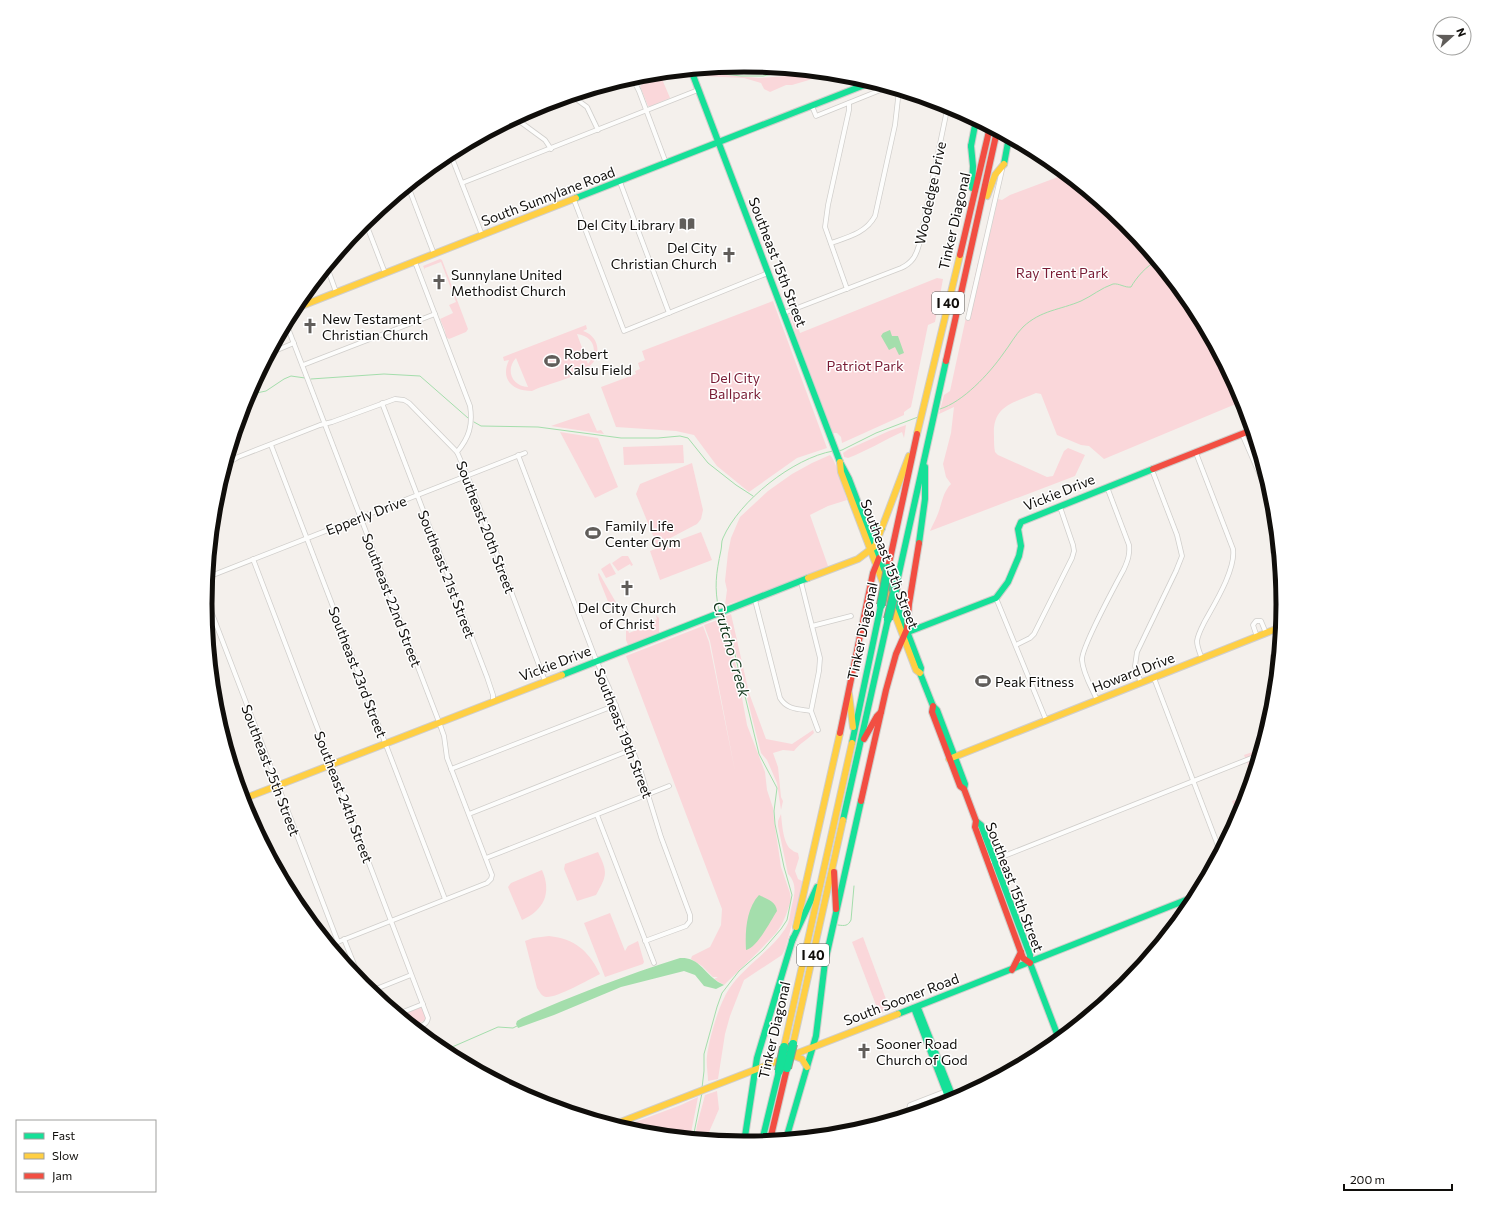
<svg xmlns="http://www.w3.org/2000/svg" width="1488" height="1208" viewBox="0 0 1488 1208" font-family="Commissioner,sans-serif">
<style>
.green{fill:#fad7da;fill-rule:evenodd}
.water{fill:#a4deac}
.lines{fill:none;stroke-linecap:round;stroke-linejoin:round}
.stream{stroke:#a4deac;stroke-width:1}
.street-casing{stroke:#d0cecb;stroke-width:5.5}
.fast-casing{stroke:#d0cecb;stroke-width:8}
.slow-casing{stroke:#d0cecb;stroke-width:8}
.jam-casing{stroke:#d0cecb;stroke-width:8}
.street{stroke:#fdfdfc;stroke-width:4}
.fast{stroke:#16e098;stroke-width:6}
.slow{stroke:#ffcf43;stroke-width:6}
.jam{stroke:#f24e42;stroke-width:6}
.fast-bridge-casing{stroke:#999889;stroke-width:10;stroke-linecap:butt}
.fast-bridge{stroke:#16e098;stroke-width:8}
.labels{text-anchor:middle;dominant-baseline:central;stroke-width:3;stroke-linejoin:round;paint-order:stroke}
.shield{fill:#fff;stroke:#585654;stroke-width:1}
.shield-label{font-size:13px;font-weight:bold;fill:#100e0b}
.street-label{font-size:14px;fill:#100e0b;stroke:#fff}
.poi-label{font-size:14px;fill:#100e0b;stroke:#fff;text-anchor:start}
.park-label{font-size:14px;fill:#781b34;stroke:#fff}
.water-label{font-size:15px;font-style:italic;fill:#14371c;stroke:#fff}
.rim{fill:none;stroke:#100e0b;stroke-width:5}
</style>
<rect width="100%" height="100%" fill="#f4f0ec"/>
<!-- green -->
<g class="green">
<path d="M672,72L662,79L670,98L651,106H648L640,86L659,73Z"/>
<path d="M813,72L821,73L809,80L792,85H786L770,92L764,89L761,83L744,78L701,76L705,73L759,78L802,75Z"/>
<path d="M1066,174L1125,223L1192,305L1243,401L1104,459L1089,446L1081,445L1057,435L1041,394L1036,393C1013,403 992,406 994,436C994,442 994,447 995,452L998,455L1047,477L1053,476L1064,451L1068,448L1085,455L1075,476L930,531C932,526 935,521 937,516C942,505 942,493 951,484L946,477L943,464L951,433L954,407L939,414L944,395L950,391L978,262L983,263L998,199L1002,200L1010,195Z"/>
<path d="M440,259L442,260L468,329L466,332L449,339L446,337L445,331L440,319L453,313L449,305L456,302L441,262L425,268V270L423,266Z"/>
<path d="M937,278L943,279L935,322L928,325L911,407L904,412V415L842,443L841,437L837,433H833L796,335L790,314L792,312L800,333Z"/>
<path d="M773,301L827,448L797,458L749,492L717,466L694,435L676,431L616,427L601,387L636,374L635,371L640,369L638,363L645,360L642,351Z"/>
<path d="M586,325L587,329L583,331C590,333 596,339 597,346C603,375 551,381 532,391C512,391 500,379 509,360L504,361L503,357ZM577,334C594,336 599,351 588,364ZM516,358L528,387C512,386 505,370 516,358Z"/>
<path d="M589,413L597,431L601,430L604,434L551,426Z"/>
<path d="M906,425L904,438L902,432C884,440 867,451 848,458L844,457L843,453L849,449L889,431Z"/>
<path d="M560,432L598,438L618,487L595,498Z"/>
<path d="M683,445L684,463L624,465L623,447Z"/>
<path d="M830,455C836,460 844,491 847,500L828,506L810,515L828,566L768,592L725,605L727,590L725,581L728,553L731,538L740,517L768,491L792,474L812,463Z"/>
<path d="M692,463L703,510L701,519L697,524L657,545L636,494L640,484Z"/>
<path d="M701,532L712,560L660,580L650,551Z"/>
<path d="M622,556H628L633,565L631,566L630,564L618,571L612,563Z"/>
<path d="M610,563L616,574L606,578L601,569Z"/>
<path d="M599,573L618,606L617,608L611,609L599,579L598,574Z"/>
<path d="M731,614L749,693L766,739L792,744L813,730L814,733C807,740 799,744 794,751L783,750L773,753L778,767L781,797L783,801L781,810L777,783L767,760L761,753L732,638L730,630L724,617Z"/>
<path d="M656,615L659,618V633L628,645L626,640V630H628L629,633L642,628L657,619Z"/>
<path d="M720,619L727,632L737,670L747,725L765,772L767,790L773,808L774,820L781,867L790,893L791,900L786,915L782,924L776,933L758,952L724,985L714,979L718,977H713L702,966L691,959L692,956L710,947L721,925L722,909L626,656L703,626L709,642L735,771L710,641L704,625Z"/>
<path d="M1261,749L1252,776L1244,755Z"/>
<path d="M1246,796L1238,817L1232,801Z"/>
<path d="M781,814C782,823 783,845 792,850C794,852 796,852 798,853L799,858L795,871L798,879L804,882L785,949L782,955L744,980L730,1016L725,1034L718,1079L708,1081C708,1073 706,1064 707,1056C709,1039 719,1004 729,989C744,966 770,952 785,929C790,922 790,913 792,905C795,894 797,883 788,874L778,826V821Z"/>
<path d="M598,852C608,873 607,875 596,895L577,901L564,869L565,864Z"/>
<path d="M542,870C552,893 544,910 522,920L508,887L511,883Z"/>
<path d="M610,913L625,951L628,946L638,941L644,962L643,964L605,977L584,923Z"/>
<path d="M549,936C575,939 588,950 600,974C588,980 557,998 546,997C541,996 540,992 537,988L525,941L533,938Z"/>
<path d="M863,937L890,1010L879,1013L852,942Z"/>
<path d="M419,1008H422L426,1016L425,1020L413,1026L400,1015Z"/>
<path d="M717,1091L719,1109L706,1139L695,1138L697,1125L705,1095Z"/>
<path d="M698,1097L690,1138L639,1133L622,1127L681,1105Z"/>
</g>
<!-- water -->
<g class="water">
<path d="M890,330L892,336H898L904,353L899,355L895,347L889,350L881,336L883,333Z"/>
<path d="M759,895C767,899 776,901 777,911C771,920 757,948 746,950C745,932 746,909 759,895Z"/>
<path d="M680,958C696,957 702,968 713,978C716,981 720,983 724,985L716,989L704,986L695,975L684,971L621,987L554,1015L518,1028L516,1024L517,1021L522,1018C574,995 626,975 680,958Z"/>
</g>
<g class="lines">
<!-- stream -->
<g class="stream">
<path d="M697,71L741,76H763L773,74L808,71"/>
<path d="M311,379L384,374L420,376L468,418"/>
<path d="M247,395L266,391L284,379L291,376L305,378"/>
<path d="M940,409C963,402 989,374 1003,354C1010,345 1015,335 1023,327C1041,310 1060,310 1081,301C1092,296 1101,288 1113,284C1119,283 1125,288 1131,287C1136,278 1147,265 1157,261"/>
<path d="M474,422L481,426L538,427L621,438H658L680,436L688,438L708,463L736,485L753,496"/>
<path d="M838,451L842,450L876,433L918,417"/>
<path d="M719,611C714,587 716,574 721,550C722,546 721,542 723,538C739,501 793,458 833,451"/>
<path d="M838,925C845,926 848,926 851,920L854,886"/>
<path d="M443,1051L498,1027L513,1028L517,1026"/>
<path d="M702,1088L704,1071V1054L717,1007L722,993L739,971L763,950L781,929L787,920L792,895L784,867L775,824L774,811L777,788L759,754L730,634L721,615"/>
<path d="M693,1138L702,1093"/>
</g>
<defs>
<g id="street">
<path d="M632,77L639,91L666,163"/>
<path d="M572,96L587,107L598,130"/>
<path d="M812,106L816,116L888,87"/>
<path d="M515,118L545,140L551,149"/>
<path d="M450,153L482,235"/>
<path d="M620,182L669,313"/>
<path d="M462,183L698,90"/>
<path d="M408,186L434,254"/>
<path d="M574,200L624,331L768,273"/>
<path d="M365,221L385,273"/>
<path d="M831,243C848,237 866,233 875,216L895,125L899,90"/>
<path d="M415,262L470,406C473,425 469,438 457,452L467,475L545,681"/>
<path d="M327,267L336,292"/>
<path d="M847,289L825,227L828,205L849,110V103"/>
<path d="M784,313L901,268C912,263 916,256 919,245L948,105"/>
<path d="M968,318L1002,170"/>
<path d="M286,323L439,722L444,736L447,758L492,875L491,879L487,883L330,945"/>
<path d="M270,353L294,343"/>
<path d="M303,365L435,314"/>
<path d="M382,403L487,677L493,695V701"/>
<path d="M1242,434L1262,480L1275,526"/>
<path d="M271,445L445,899"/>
<path d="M1196,453L1233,549C1236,569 1215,603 1205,621C1202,627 1198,634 1197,641C1197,647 1200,653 1202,659"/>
<path d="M518,455L596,660L609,688L641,772L661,837L690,915V921L686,926L645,941"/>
<path d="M226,464L238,457L320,425L332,422L395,399L404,400L409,403L457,452"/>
<path d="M253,559L428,1018C427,1025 421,1026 415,1028"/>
<path d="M208,577L525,453"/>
<path d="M801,582L820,658L819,671L811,711L818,730"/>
<path d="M206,598L338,942"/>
<path d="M996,598L1046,720"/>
<path d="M755,600L780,698C787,710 799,709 811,711"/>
<path d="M812,626L851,616"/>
<path d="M1257,637L1253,625L1256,621H1261L1266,633"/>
<path d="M1016,645L1030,638L1034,634L1072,558L1074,551L1073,545L1060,507"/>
<path d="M1154,678L1220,851"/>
<path d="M1141,683L1135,666L1137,652L1176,571L1182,556L1177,535L1152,470"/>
<path d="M1097,700C1092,688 1083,674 1082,660C1081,648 1116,584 1124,569C1128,560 1130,554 1129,545L1107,487"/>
<path d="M451,769L616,705"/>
<path d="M469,814L633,749"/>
<path d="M597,815L654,963"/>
<path d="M486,858L669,786"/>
<path d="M989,862L1259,755"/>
<path d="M344,939L361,982"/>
<path d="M371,991L411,975"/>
<path d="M398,1014L423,1004"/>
<path d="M910,1114L909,1109L910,1105L946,1091"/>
</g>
<g id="fast">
<path d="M691,70L840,462"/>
<path d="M971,146L976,120"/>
<path d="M971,146L973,166L972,188"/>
<path d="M1004,164L1009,137"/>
<path d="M576,198L872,82"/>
<path d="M841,464L849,479L921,668L920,673L933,706L937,710L965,784L964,789"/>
<path d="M868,529L874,530L882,528"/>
<path d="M919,543L925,499V467"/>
<path d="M897,582L946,361"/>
<path d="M908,632L996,598L1008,582L1019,556L1021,546L1018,529L1021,522L1153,469"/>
<path d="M562,675L808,578"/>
<path d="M852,743L881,605"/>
<path d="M843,820L888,619"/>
<path d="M976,821L981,825L1030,955V963L1059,1039"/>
<path d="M792,941L817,887"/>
<path d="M914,1008L950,1102"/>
<path d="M918,1008L954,1100"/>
<path d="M898,1014L1196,896"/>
<path d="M786,1139L816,1036L825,962L861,801"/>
<path d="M762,1141L779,1071"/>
<path d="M744,1143L757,1058L793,938"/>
</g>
<g id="slow">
<path d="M987,196L995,175L1004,164"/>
<path d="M294,309L576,198"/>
<path d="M917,434L960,255"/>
<path d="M840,462L841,472L916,670L920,673"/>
<path d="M875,546L909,456"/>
<path d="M808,578L858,559L875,546"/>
<path d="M849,694L853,727"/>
<path d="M949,759L1281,627"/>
<path d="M243,799L562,675"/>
<path d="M796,927L840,733"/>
<path d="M793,1044L843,820"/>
<path d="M784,1047L852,743"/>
<path d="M792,1055L802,1059L807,1067"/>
<path d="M613,1125L898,1014"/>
</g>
<g id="jam">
<path d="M960,255L990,127"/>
<path d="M946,361L997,131"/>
<path d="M1153,469L1252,430"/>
<path d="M888,568L917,434"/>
<path d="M933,706L932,712L960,786L964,789L976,821L975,827L1023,958L1030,963"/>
<path d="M840,733L873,573L879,558"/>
<path d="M864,739L877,716L881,712"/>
<path d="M861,801L886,690L896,654L907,629L909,604L919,543"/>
<path d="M834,872L836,909"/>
<path d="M1012,970L1021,952"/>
<path d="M770,1140L787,1068"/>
</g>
</defs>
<!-- street casing -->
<use href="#street" class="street-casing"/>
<!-- fast casing -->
<use href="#fast" class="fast-casing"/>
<!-- slow casing -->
<use href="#slow" class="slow-casing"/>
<!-- jam casing -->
<use href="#jam" class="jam-casing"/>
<!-- street -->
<use href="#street" class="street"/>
<!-- fast -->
<use href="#fast" class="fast"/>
<!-- slow -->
<use href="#slow" class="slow"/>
<!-- jam -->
<use href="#jam" class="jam"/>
<defs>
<g id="fast-bridge">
<path d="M881,605L888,568"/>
<path d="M888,619L897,582"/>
<path d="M787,1068L793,1044"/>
<path d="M779,1071L784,1047"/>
</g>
</defs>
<!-- fast-bridge casing -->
<use href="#fast-bridge" class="fast-bridge-casing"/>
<!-- fast-bridge -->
<use href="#fast-bridge" class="fast-bridge"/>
</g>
<!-- icons -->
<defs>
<symbol id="library-bare" viewBox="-9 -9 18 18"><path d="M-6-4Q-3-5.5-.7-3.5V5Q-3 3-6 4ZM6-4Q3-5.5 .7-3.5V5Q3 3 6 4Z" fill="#605d5a" stroke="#fff" stroke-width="2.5" paint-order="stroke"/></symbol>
<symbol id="church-bare" viewBox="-9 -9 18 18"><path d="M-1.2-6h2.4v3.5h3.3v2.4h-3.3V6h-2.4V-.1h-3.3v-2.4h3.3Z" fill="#605d5a" stroke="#fff" stroke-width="2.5" paint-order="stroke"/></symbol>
<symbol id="stadium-bare" viewBox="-9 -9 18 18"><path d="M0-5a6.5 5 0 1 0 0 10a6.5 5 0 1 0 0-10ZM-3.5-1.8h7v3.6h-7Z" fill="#605d5a" stroke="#fff" stroke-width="2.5" paint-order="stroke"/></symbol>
</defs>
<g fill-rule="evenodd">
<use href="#library-bare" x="676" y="213" width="22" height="22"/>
<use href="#church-bare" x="718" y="244" width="22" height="22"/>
<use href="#church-bare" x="428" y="271" width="22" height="22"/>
<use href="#church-bare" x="299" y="315" width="22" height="22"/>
<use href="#stadium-bare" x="541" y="350" width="22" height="22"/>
<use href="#stadium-bare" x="582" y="522" width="22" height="22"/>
<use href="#church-bare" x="616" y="577" width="22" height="22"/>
<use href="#stadium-bare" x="972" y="670" width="22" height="22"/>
<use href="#church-bare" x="853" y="1040" width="22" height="22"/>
</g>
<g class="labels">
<!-- shield labels -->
<g class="shield">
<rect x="932" y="292" width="32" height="22" rx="3"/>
<rect x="797" y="944" width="32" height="22" rx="3"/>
</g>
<g class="shield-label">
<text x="948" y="303">I 40</text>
<text x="813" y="955">I 40</text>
</g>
<!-- street labels -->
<g class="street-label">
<text transform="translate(930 193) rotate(-78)">Woodedge Drive</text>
<text transform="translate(548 196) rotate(-21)">South Sunnylane Road</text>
<text transform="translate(954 221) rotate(-77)">Tinker Diagonal</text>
<text transform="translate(778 262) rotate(69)">Southeast 15th Street</text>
<text transform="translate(1059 492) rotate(-22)">Vickie Drive</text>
<text transform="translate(366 515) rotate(-21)">Epperly Drive</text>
<text transform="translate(486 527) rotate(69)">Southeast 20th Street</text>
<text transform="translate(890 564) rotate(69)">Southeast 15th Street</text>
<text transform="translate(447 574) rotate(69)">Southeast 21st Street</text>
<text transform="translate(392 600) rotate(69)">Southeast 22nd Street</text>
<text transform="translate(862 631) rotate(-78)">Tinker Diagonal</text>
<text transform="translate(555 663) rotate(-21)">Vickie Drive</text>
<text transform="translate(358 672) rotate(69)">Southeast 23rd Street</text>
<text transform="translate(1133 672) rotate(-21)">Howard Drive</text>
<text transform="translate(624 733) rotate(69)">Southeast 19th Street</text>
<text transform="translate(271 770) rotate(69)">Southeast 25th Street</text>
<text transform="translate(344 797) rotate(69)">Southeast 24th Street</text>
<text transform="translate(1015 887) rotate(69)">Southeast 15th Street</text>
<text transform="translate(901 999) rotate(-21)">South Sooner Road</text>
<text transform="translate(774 1030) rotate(-77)">Tinker Diagonal</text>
</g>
<!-- poi labels -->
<g class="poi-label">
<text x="675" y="224" text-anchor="end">Del City Library</text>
<text x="717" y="247" text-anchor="end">Del City<tspan x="717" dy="16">Christian Church</tspan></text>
<text x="451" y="274">Sunnylane United<tspan x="451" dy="16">Methodist Church</tspan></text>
<text x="322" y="318">New Testament<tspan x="322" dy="16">Christian Church</tspan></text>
<text x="564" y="353">Robert<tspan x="564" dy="16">Kalsu Field</tspan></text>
<text x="605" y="525">Family Life<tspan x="605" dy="16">Center Gym</tspan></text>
<text x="627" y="607" text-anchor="middle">Del City Church<tspan x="627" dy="16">of Christ</tspan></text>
<text x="995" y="681">Peak Fitness</text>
<text x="876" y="1043">Sooner Road<tspan x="876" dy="16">Church of God</tspan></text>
</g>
<!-- park labels -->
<g class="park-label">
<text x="1062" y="272">Ray Trent Park</text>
<text x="865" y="365">Patriot Park</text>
<text x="735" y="377">Del City<tspan x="735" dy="16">Ballpark</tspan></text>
</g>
<!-- water labels -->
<g class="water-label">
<text transform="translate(732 649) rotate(74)">Crutcho Creek</text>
</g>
</g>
<!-- crop -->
<path d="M0 0H1488V1208H0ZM212 604a532 532 0 1 1 1064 0a532 532 0 1 1-1064 0Z" fill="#fff" fill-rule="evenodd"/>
<path class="rim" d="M212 604a532 532 0 1 1 1064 0a532 532 0 1 1-1064 0Z"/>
<!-- legend -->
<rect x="16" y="1120" width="140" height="72" fill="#ffffff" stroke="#9f9f9d"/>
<rect x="24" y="1133" width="20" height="6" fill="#16e098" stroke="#9f9f9d"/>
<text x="52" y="1140" font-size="12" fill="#100e0b">Fast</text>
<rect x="24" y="1153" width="20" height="6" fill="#ffcf43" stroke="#9f9f9d"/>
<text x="52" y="1160" font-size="12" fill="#100e0b">Slow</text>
<rect x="24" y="1173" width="20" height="6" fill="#f24e42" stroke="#9f9f9d"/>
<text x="52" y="1180" font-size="12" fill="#100e0b">Jam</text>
<!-- north arrow -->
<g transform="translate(1452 36) rotate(69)"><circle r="19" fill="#ffffff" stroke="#9f9f9d"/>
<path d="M0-3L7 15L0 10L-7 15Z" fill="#605d5a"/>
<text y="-6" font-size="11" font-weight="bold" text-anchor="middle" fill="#100e0b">N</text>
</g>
<!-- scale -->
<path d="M1344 1184v6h108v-6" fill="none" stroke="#100e0b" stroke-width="2"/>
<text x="1350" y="1184" font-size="12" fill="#100e0b" stroke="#ffffff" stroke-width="3" paint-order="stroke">200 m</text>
</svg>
